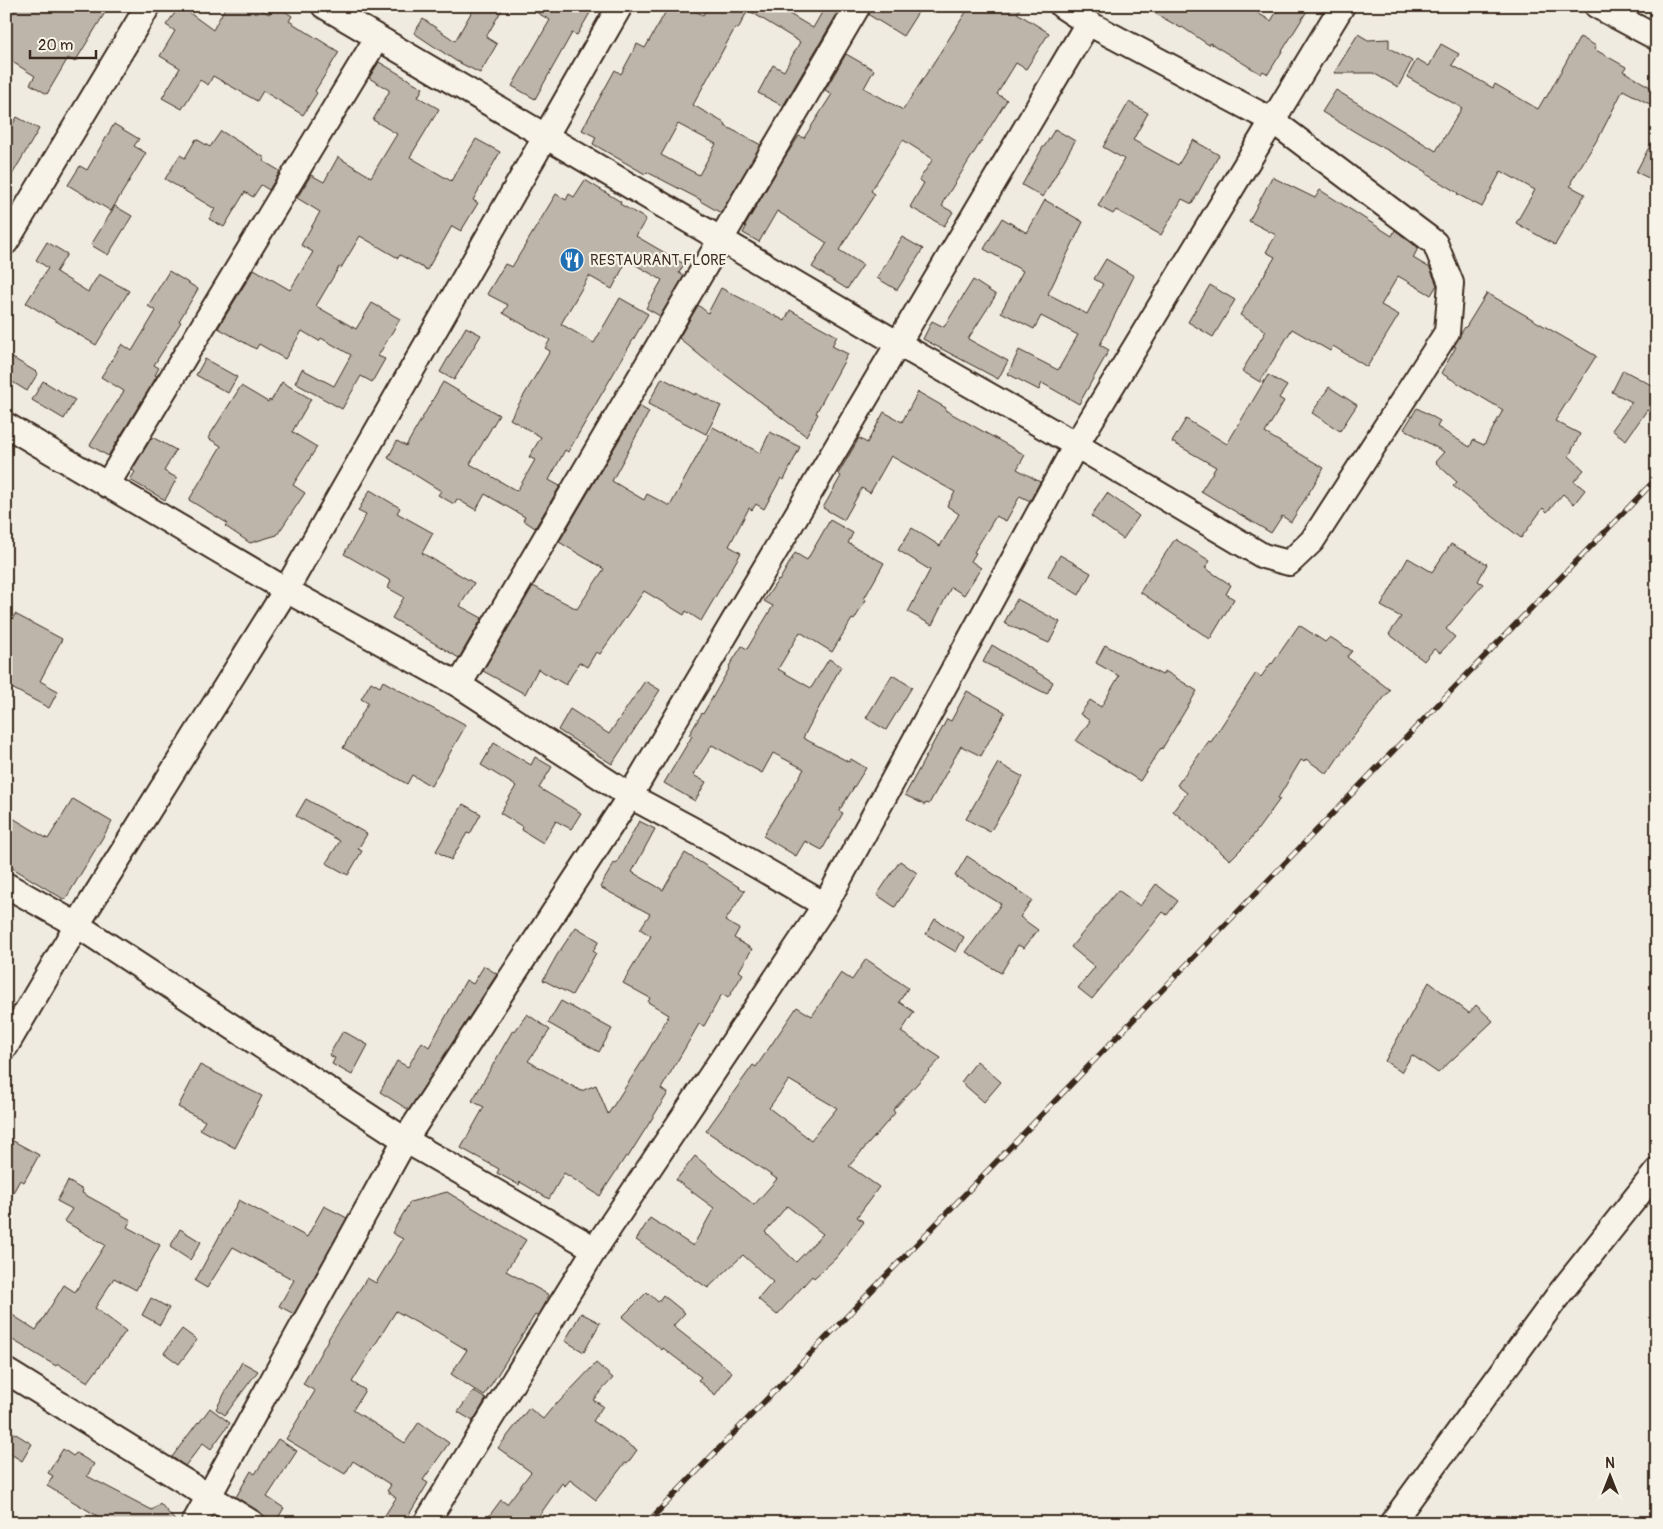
<svg xmlns="http://www.w3.org/2000/svg" width="1663" height="1529" viewBox="0 0 1663 1529" font-family="Pangolin,sans-serif">
<style>
.building{fill:#bdb5aa;stroke:#3b2a1e;fill-rule:evenodd}
.lines{fill:none;stroke-linecap:round;stroke-linejoin:round}
.minor-casing{stroke:#3b2a1e;stroke-width:28}
.minor{stroke:#f7f3e8;stroke-width:24}
.rail-casing{stroke:#3b2a1e;stroke-width:5.5}
.rail{stroke:#f7f3e8;stroke-width:4;stroke-dasharray:11;stroke-linecap:butt}
.labels{text-anchor:middle;dominant-baseline:central;stroke-width:4.5;stroke-linejoin:round;paint-order:stroke}
.poi-label{font-size:15px;fill:#3b2a1e;stroke:#f7f3e8;text-anchor:start}
</style>
<rect width="100%" height="100%" fill="#efebe0"/>
<filter id="ink" filterUnits="userSpaceOnUse"><feTurbulence type="fractalNoise" baseFrequency=".02" numOctaves="2"/><feDisplacementMap in="SourceGraphic" scale="10" xChannelSelector="R" yChannelSelector="G"/><feConvolveMatrix kernelMatrix="1 2 1 2 8 2 1 2 1" color-interpolation-filters="sRGB"/></filter>
<g filter="url(#ink)">
<!-- building -->
<g class="building">
<path d="M17,6H109L75,62L68,58L47,94L30,84L35,76L6,58V26Z"/>
<path d="M180,6L213,30L226,6H255L269,14L274,6H277L292,16L289,21L339,52L315,91L317,93L303,115L263,91L257,101L213,76L208,85L200,80L182,109L162,98L180,68L160,56L175,31L166,25Z"/>
<path d="M475,6H504L486,37L497,44L480,73L456,61L414,33L423,19L455,41Z"/>
<path d="M525,6H594L577,35L572,33L535,99L512,86L550,20Z"/>
<path d="M669,6H686L703,15L708,6H776L813,28L825,7L837,14L783,106L758,93L773,65L784,71L800,42L748,10L738,29L735,28L693,105L726,124L725,126L761,145L721,213L700,201L701,200L647,172L645,174L593,144L596,137L582,130L615,70L621,74L637,44L645,48ZM678,124L716,144L699,175L661,155Z"/>
<path d="M872,6H922L903,36L869,15Z"/>
<path d="M970,6H1022L1017,13L1049,33L1026,69L1016,63L997,94L1007,100L943,202L944,203L942,206L953,212L944,226L910,207L924,183L919,180L933,159L903,140L871,191L875,194L839,250L863,265L847,289L812,267L827,243L777,211L759,242L743,233L746,227L745,226L785,157L799,136L804,138L832,94L825,90L846,54L874,70L864,88L903,110Z"/>
<path d="M1142,6H1246L1271,21L1280,6H1310L1268,74L1263,71L1261,74L1210,43L1209,45L1182,27L1181,28Z"/>
<path d="M1358,34L1368,40L1389,39V48L1412,61L1398,87L1373,73H1334Z"/>
<path d="M1580,37L1596,46L1594,49L1626,67L1623,71L1657,91V108L1623,90L1600,135L1571,182L1573,183L1570,186L1585,194L1555,245L1516,223L1535,190L1501,171L1482,207L1457,194L1458,193L1426,174L1427,172L1362,136L1322,112L1336,90L1436,151L1462,108L1407,77L1417,59L1429,66L1441,44L1459,54L1452,65L1493,88L1495,84L1538,109L1545,97L1546,98Z"/>
<path d="M379,62L423,88L418,97L439,109L410,157L451,181L476,139L500,152L473,200L478,203L461,231L452,226L427,270L400,255L398,258L360,236L341,268L339,267L316,306L356,329L372,303L400,319L378,356L385,359L372,382L361,376L342,409L295,383L302,369L334,386L351,355L321,338L319,341L302,331L285,359L259,344L256,349L218,328L254,269L290,290L313,252L301,245L320,212L297,198L311,175L324,182L338,157L371,177L397,134L373,120L389,92V90L369,78Z"/>
<path d="M1129,102L1148,113L1133,140L1178,165L1193,140L1219,155L1192,204L1182,199L1161,235L1116,210L1113,214L1098,206L1124,159L1103,147Z"/>
<path d="M17,117L39,129L6,185V136Z"/>
<path d="M114,124L139,139L134,146L146,153L111,211L68,185L80,166L87,170Z"/>
<path d="M1055,129L1075,141L1043,197L1022,185L1043,147H1044Z"/>
<path d="M221,131L265,158L263,161L280,171L269,190L261,185L253,197L245,192L224,227L209,219L215,209L165,179L180,155L185,158L196,139L210,147Z"/>
<path d="M1657,132V182L1636,172Z"/>
<path d="M1272,177L1315,198L1320,190L1392,236L1395,230L1418,248L1413,258L1430,268L1437,285L1431,295L1398,276L1381,305L1399,315L1367,367L1333,346L1330,351L1292,329L1260,382L1242,371L1266,331L1240,315L1275,257L1266,252L1276,235L1249,221Z"/>
<path d="M585,180L621,202L620,204L646,219L636,236L684,264L679,273L684,276L660,316L646,308L662,280L627,260L612,289L589,276L561,324L594,343L620,298L648,314L568,452L565,450L549,480L560,486L535,528L523,520L525,517L485,494L476,510L457,499L454,504L438,495L441,491L388,458L397,441L406,446L443,382L499,415L470,464L517,491L535,460L529,457L541,437L510,419L550,351L545,348L550,340L503,313L508,305L487,294L505,264L512,267L556,194L566,200L569,194L574,197Z"/>
<path d="M1045,200L1083,222L1048,294L1087,314L1103,284L1094,279L1106,259L1134,276L1100,345L1109,350L1079,404L1042,383L1039,390L1008,374L1019,350L1058,370L1078,335L1041,316L1034,329L1001,312L1023,271L984,249L1002,218L1027,233Z"/>
<path d="M115,206L132,216L108,255L91,245Z"/>
<path d="M902,237L923,249L897,290L877,278Z"/>
<path d="M47,242L67,254L56,272L88,292L99,274L129,291L96,345L26,303L48,268L36,260Z"/>
<path d="M169,271L198,289L179,321L181,322L154,365L159,368L155,375L157,376L108,456L90,445L124,391L101,377L122,344L132,351L156,311L148,306Z"/>
<path d="M973,280L996,295L968,339L1008,361L998,379L923,339L932,321L944,327Z"/>
<path d="M1210,285L1235,300L1213,337L1188,322Z"/>
<path d="M721,288L785,321L790,310L837,336L832,346L848,354L816,413L818,414L806,436L703,358L679,338L698,305L708,313Z"/>
<path d="M1487,293L1596,356L1555,421L1580,434L1569,456L1584,470L1574,481L1585,490L1574,504L1563,494L1547,512L1543,508L1521,538L1453,486L1457,482L1435,462L1444,452L1404,429L1417,408L1440,421L1437,427L1470,447L1473,440L1484,445L1503,410L1441,373L1456,347L1454,346L1461,333L1465,327H1466Z"/>
<path d="M466,327L481,335L454,380L440,372Z"/>
<path d="M6,354L38,373L27,391L6,378Z"/>
<path d="M205,359L237,377L228,393L196,375Z"/>
<path d="M1623,370L1657,388V416L1647,410L1626,440L1612,430L1632,402L1612,392Z"/>
<path d="M1268,375L1287,386L1279,398L1284,401L1265,433L1324,468L1291,522L1282,516L1271,533L1201,491L1216,467L1172,442L1186,419L1227,444Z"/>
<path d="M662,378L695,395V393L721,406L706,434L648,404Z"/>
<path d="M43,381L75,400L64,419L32,400Z"/>
<path d="M282,382L311,399L292,432L317,447L293,485L305,493L277,535L250,543L225,526L227,523L189,500L221,446L208,438L241,386L268,402L269,400L271,401Z"/>
<path d="M1329,387L1357,405L1340,431L1312,413Z"/>
<path d="M918,392L946,408L945,410L1025,455L1017,469L1040,482L1030,501L1020,496L1006,521L996,516L974,552L976,553L971,561L981,568L964,595L951,587L932,625L908,612L930,570L898,550L912,528L940,546L959,514L947,506L955,492L891,456L870,493L862,488L844,520L823,508L841,476L838,474L859,438L867,443L884,412L902,422Z"/>
<path d="M639,406L649,412L612,481L644,500L647,494L670,506L713,427L760,453L770,432L800,447L784,480L781,478L764,509L756,504L752,510L749,508L729,546L741,553L701,621L686,611L684,615L644,591L600,654L596,652L587,667L579,662L566,685L538,669L525,694L483,671L533,586L577,609L604,569L559,542Z"/>
<path d="M152,437L176,450L164,471L177,478L165,500L130,480L135,472L132,470Z"/>
<path d="M370,490L400,508L397,513L433,533L422,553L474,583L460,606L482,618L459,658L392,618L404,597L388,588L391,581L344,554L366,515L358,511Z"/>
<path d="M1107,493L1139,516L1123,539L1091,516Z"/>
<path d="M830,520L853,533L848,543L884,563L864,599L866,600L854,620L852,619L832,652L800,632L778,669L811,688L829,659L841,666L803,738L849,762L851,759L866,768L839,811L843,813L822,850L805,841L796,856L763,836L804,769L773,753L762,773L712,745L693,775L706,782L695,801L664,783L692,736L689,735L702,713L703,714L730,667L729,666L742,646L747,649L773,606L764,601L778,580L779,581L795,553L807,560Z"/>
<path d="M1175,539L1210,561L1205,568L1231,585L1226,594L1234,599L1210,639L1140,592Z"/>
<path d="M1451,544L1487,564L1478,581L1483,584L1446,629L1455,637L1440,653L1434,649L1424,661L1389,634L1401,617L1381,606L1408,558L1432,572Z"/>
<path d="M1060,555L1091,573L1079,595L1048,576Z"/>
<path d="M1017,599L1060,622L1049,643L1004,623Z"/>
<path d="M15,614L62,639L40,681L58,691L49,708L6,685V630Z"/>
<path d="M1299,625L1325,642L1330,637L1352,651L1347,657L1390,690L1343,750L1327,774L1306,759L1304,762L1301,760L1278,798L1280,799L1250,840L1230,860L1173,811L1187,793L1177,785L1209,741L1211,742L1256,673L1261,677L1271,663L1272,664Z"/>
<path d="M992,645L1053,682L1047,694L983,662Z"/>
<path d="M1105,645L1162,675L1165,671L1197,691L1162,749L1161,748L1140,781L1076,741L1090,721L1080,714L1090,700L1101,707L1119,676L1096,663Z"/>
<path d="M892,675L912,687L886,730L866,718Z"/>
<path d="M383,681L422,703L447,716L448,715L466,725L431,786L412,775L407,784L343,748L368,703L361,699L371,682L380,687Z"/>
<path d="M645,681L660,690L612,764L558,730L570,709L609,734Z"/>
<path d="M967,691L1005,712L981,756L961,746L929,804L926,803L925,805L905,795L936,738H937L947,719L951,721Z"/>
<path d="M494,743L531,765L535,757L552,767L539,788L581,813L571,829L556,821L543,843L522,830L523,827L500,813L516,786L481,765Z"/>
<path d="M998,763L1023,777L990,832L966,819Z"/>
<path d="M73,799L112,822L65,900L6,864V814L48,839Z"/>
<path d="M306,799L367,834L358,849L362,851L348,875L326,863L340,841L296,816Z"/>
<path d="M463,804L481,814L470,834L467,833L451,860L436,851Z"/>
<path d="M639,821L655,829L632,872L663,890L685,853L703,864L745,891L725,921L739,929L734,938L752,949L739,971L743,974L728,998L722,994L704,1026L699,1024L661,1089L668,1093L628,1157L626,1156L600,1196L564,1173L549,1199L520,1182L519,1185L497,1173L499,1169L461,1148L484,1107L472,1101L513,1030L515,1031L527,1014L550,1030L528,1061L581,1091L596,1085L608,1114L643,1060L669,1015L648,1002L650,998L623,983L651,936L640,929L650,914L600,887L614,863L616,864Z"/>
<path d="M967,856L1032,900L1020,917L1038,930L1024,948L1018,945L1001,973L966,952L1001,904L955,876Z"/>
<path d="M900,861L917,873L895,907L877,895Z"/>
<path d="M1156,884L1178,901L1167,915L1163,912L1092,999L1078,988L1095,967L1071,947L1118,890L1140,906Z"/>
<path d="M935,919L964,937L956,952L926,934Z"/>
<path d="M576,927L599,941L593,951L596,953L572,995L543,980L557,955Z"/>
<path d="M866,959L908,988L899,1002L914,1012L901,1032L941,1058L893,1110L895,1113L849,1166L879,1187L857,1217L864,1222L836,1258L814,1278L812,1276L777,1315L758,1299L773,1282L743,1255L708,1288L636,1240L650,1218L693,1246L714,1208L676,1180L695,1156L754,1205L777,1179L706,1131L753,1065L756,1067L797,1007L812,1016L841,973L852,980ZM789,1080L837,1108L811,1140L769,1108ZM787,1206L823,1234L796,1262L765,1232Z"/>
<path d="M484,966L497,974L409,1110L380,1092L397,1061L408,1067L422,1042L429,1047L466,980L473,984Z"/>
<path d="M1429,982L1469,1013L1476,1005L1493,1021L1438,1073L1412,1055L1401,1072L1385,1061Z"/>
<path d="M561,1001L612,1029L599,1052L548,1023Z"/>
<path d="M343,1031L368,1045L352,1075L332,1064L335,1058L329,1055Z"/>
<path d="M977,1061L1001,1082L984,1102L961,1082Z"/>
<path d="M200,1065L262,1096L235,1148L200,1129L205,1121L178,1107Z"/>
<path d="M6,1137L39,1155L24,1182L20,1180L6,1205Z"/>
<path d="M68,1181L83,1190L82,1193L131,1220L127,1227L160,1245L136,1290L114,1278L95,1308L126,1331L88,1382L58,1364L56,1366L6,1336V1311L36,1330L64,1285L75,1292L105,1245L64,1221L72,1209L57,1201Z"/>
<path d="M447,1192L526,1240L506,1271L549,1295L537,1316L535,1315L484,1396L451,1374L467,1350L434,1330L433,1332L396,1311L352,1382L365,1390L353,1410L405,1443L419,1422L449,1443L423,1480L428,1483L404,1523H380L396,1498L387,1491L391,1485L353,1461L345,1474L286,1439L315,1391L303,1384L330,1336L367,1278L376,1283L403,1239L392,1233L410,1202Z"/>
<path d="M239,1200L307,1237L324,1206L347,1218L294,1314L279,1306L294,1280L233,1247L207,1288L195,1281Z"/>
<path d="M180,1229L201,1242L190,1260L170,1247Z"/>
<path d="M647,1292L658,1302L663,1295L685,1313L673,1326L732,1372L715,1395L698,1380L701,1377L663,1348L662,1350L622,1317Z"/>
<path d="M151,1298L169,1308L160,1325L142,1315Z"/>
<path d="M581,1313L600,1323L584,1352L565,1341Z"/>
<path d="M182,1329L197,1340L179,1364L164,1353Z"/>
<path d="M242,1362L258,1371L225,1415L216,1409Z"/>
<path d="M596,1363L613,1378L593,1400L603,1406L593,1421L637,1450L627,1464L625,1463L596,1500L570,1480L565,1486L562,1483L534,1523H484L501,1500L507,1504L531,1472L498,1448L529,1408L543,1419L557,1402L558,1403Z"/>
<path d="M473,1391L486,1399L473,1421L458,1412Z"/>
<path d="M210,1408L230,1423L211,1449L203,1443L185,1466L172,1457L198,1422L199,1423Z"/>
<path d="M6,1428L32,1444L22,1461L6,1451Z"/>
<path d="M278,1439L297,1451L267,1497L284,1508L275,1523L236,1497L251,1471L255,1474Z"/>
<path d="M63,1449L73,1456L76,1453L94,1464L87,1476L152,1510L160,1503L177,1523H109L47,1486L53,1476L48,1473Z"/>
</g>
<g class="lines">
<defs>
<g id="minor">
<path d="M324,6L897,343L1076,445L1263,556L1289,563L1312,541L1447,332L1451,283L1435,243L1273,121L1088,23L1062,6"/>
<path d="M1597,6L1657,38"/>
<path d="M6,242L148,6"/>
<path d="M6,425L286,590L459,685L630,796L714,841L825,905"/>
<path d="M107,485L377,38"/>
<path d="M459,685L858,6"/>
<path d="M6,885L77,925L405,1140L595,1249"/>
<path d="M6,1046L77,925L286,590L620,6"/>
<path d="M6,1371L252,1523"/>
<path d="M194,1523L405,1140L630,796L1088,23"/>
<path d="M426,1523L595,1249L825,905L1076,445L1342,6"/>
<path d="M1392,1523L1560,1293L1657,1171"/>
</g>
</defs>
<!-- minor casing -->
<use href="#minor" class="minor-casing"/>
<!-- minor -->
<use href="#minor" class="minor"/>
<defs>
<path id="rail" d="M647,1523L1657,478"/>
</defs>
<!-- rail casing -->
<use href="#rail" class="rail-casing"/>
<!-- rail -->
<use href="#rail" class="rail"/>
</g>
</g>
<!-- icons -->
<defs>
<symbol id="restaurant-disc" viewBox="-11 -11 22 22"><circle r="9.5" fill="#1f6fb2" stroke="#f7f3e8"/><path d="M-5-6h1v4h1v-4h1v4h1v-4h1v5L-1.5 .5V6h-2V.5L-5-1ZM5-6V6H3V1.5H1.5Q1.5-4 5-6Z" fill="#fff"/></symbol>
</defs>
<g fill-rule="evenodd">
<use href="#restaurant-disc" x="558" y="246" width="28" height="28"/>
</g>
<g class="labels">
<!-- poi labels -->
<g class="poi-label">
<text x="590" y="260">RESTAURANT FLORE</text>
</g>
</g>
<!-- margin -->
<rect width="1663" height="1529" fill="none" stroke="#f7f3e8" stroke-width="25"/>
<rect x="12" y="12" width="1638" height="1504" fill="none" stroke="#3b2a1e" stroke-width="2" filter="url(#ink)"/>
<!-- north arrow -->
<g transform="translate(1610 1476)" stroke="#f7f3e8" stroke-width="4" paint-order="stroke">
<path d="M0-4L9 19L0 12L-9 19Z" fill="#3b2a1e"/>
<text y="-8" font-size="14" font-weight="bold" text-anchor="middle" fill="#3b2a1e">N</text>
</g>
<!-- scale -->
<path d="M30 50v8h66v-8" fill="none" stroke="#3b2a1e" stroke-width="2.5"/>
<text x="38" y="50" font-size="15" fill="#3b2a1e" stroke="#f7f3e8" stroke-width="4" paint-order="stroke">20 m</text>
</svg>
